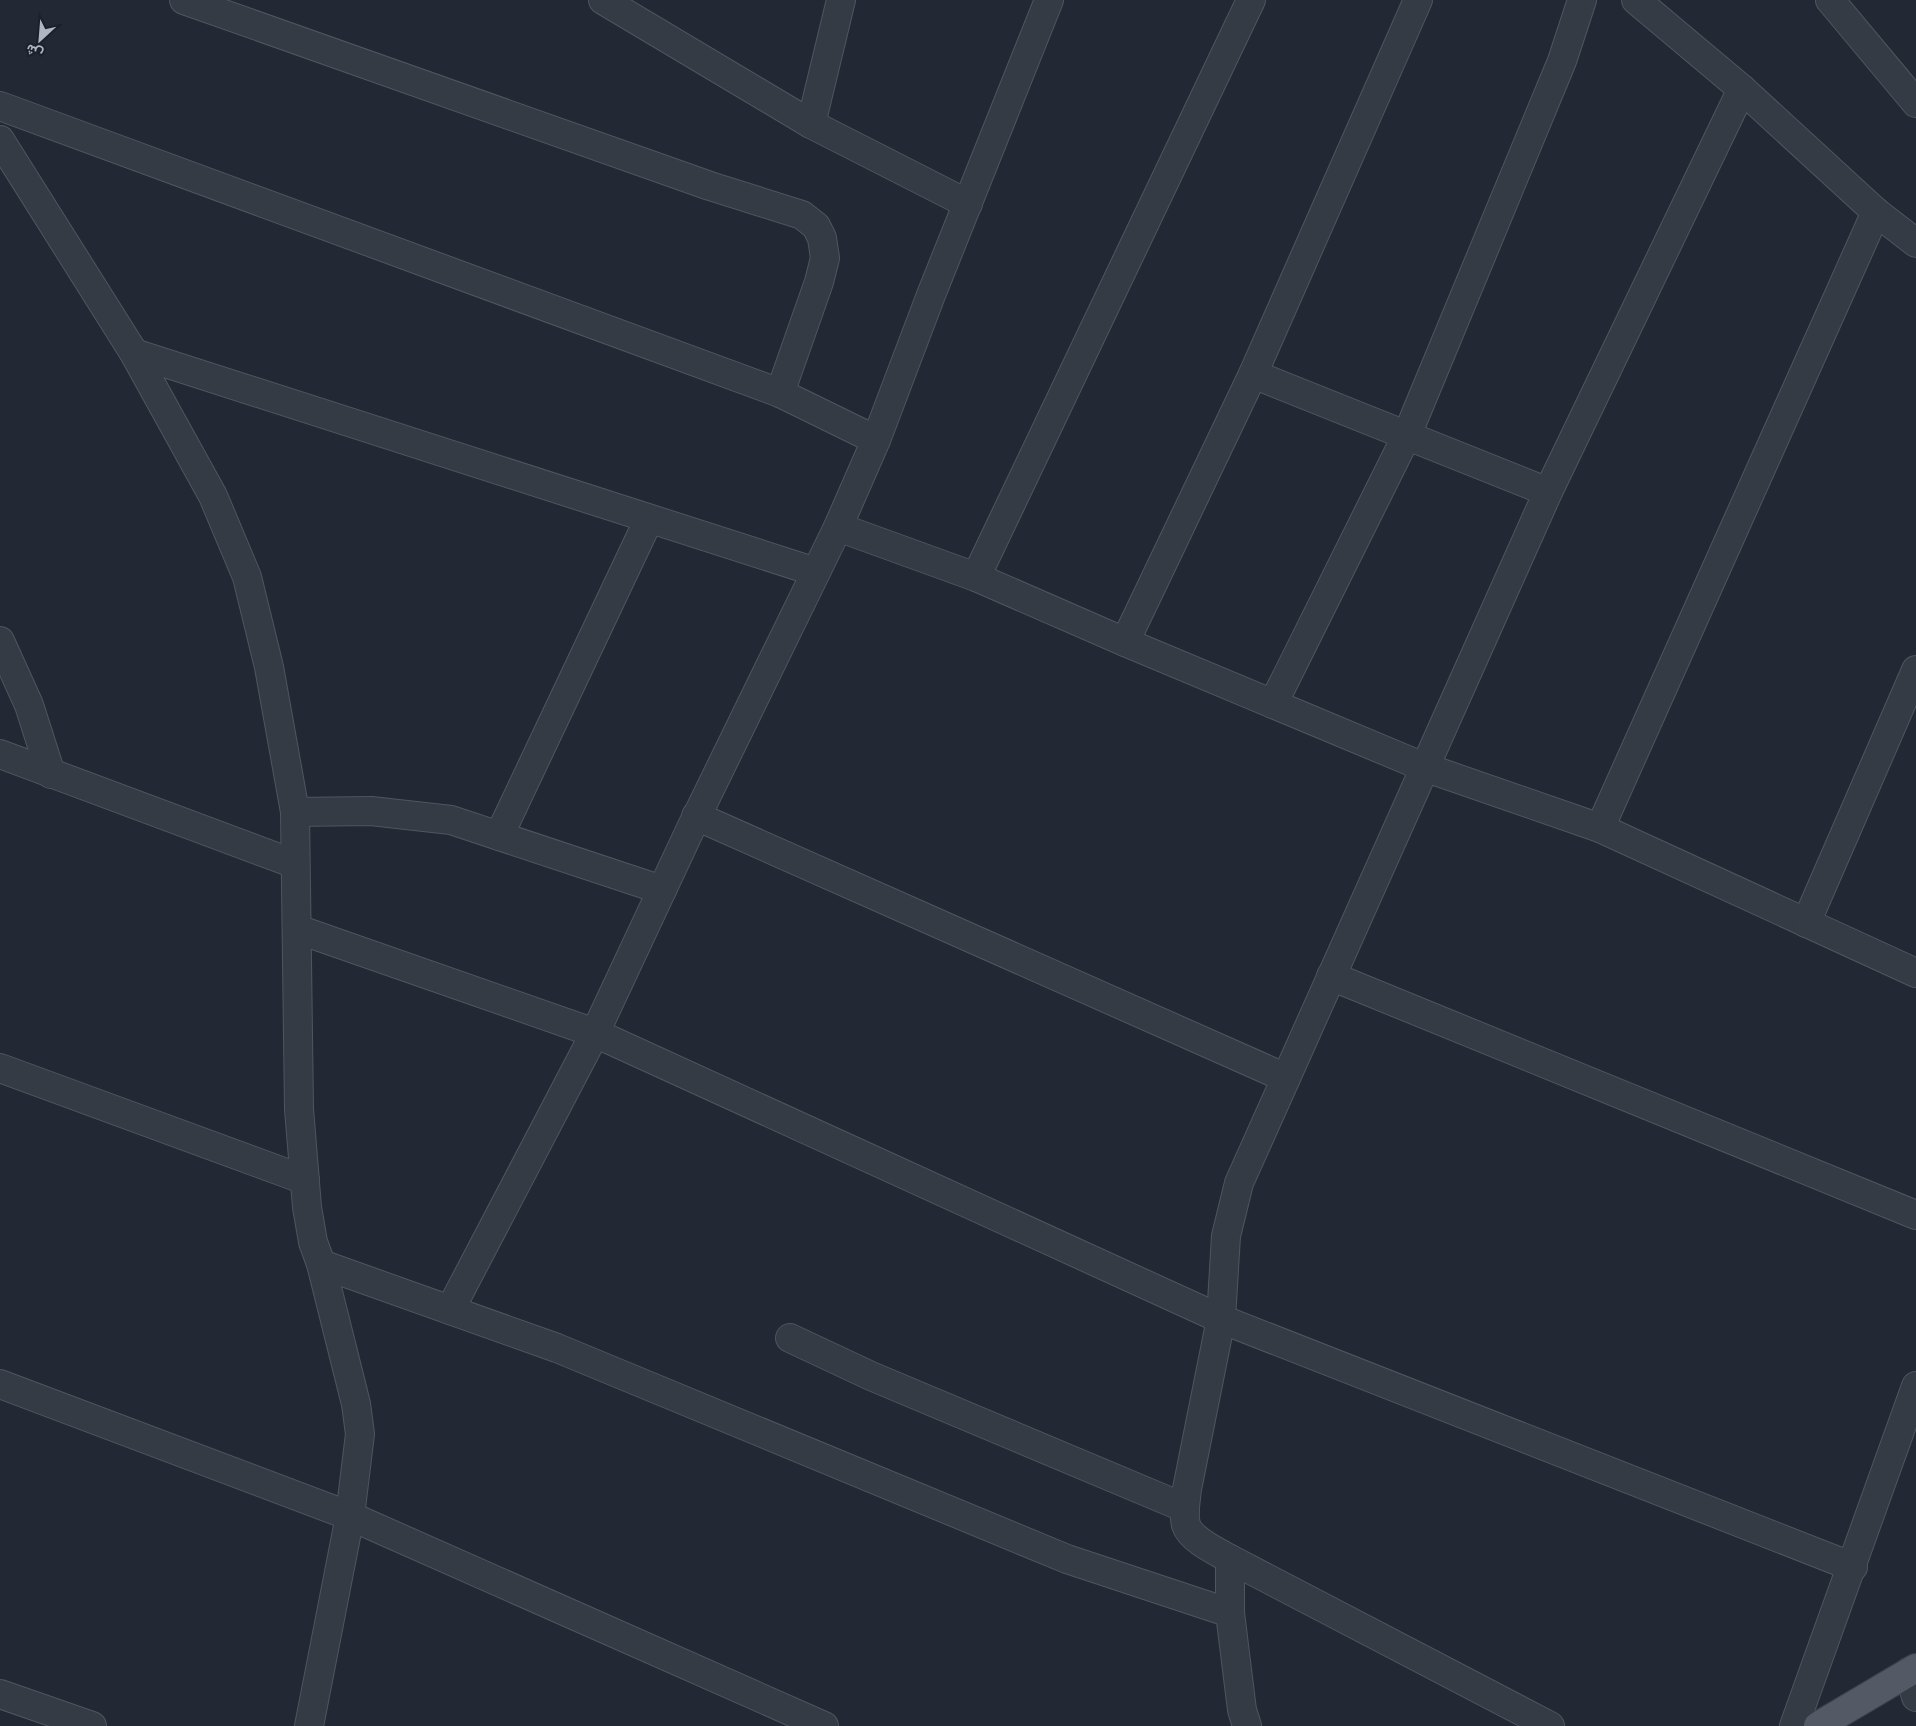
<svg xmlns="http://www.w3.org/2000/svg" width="1916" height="1726" font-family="'Nunito Sans',Vazirmatn,sans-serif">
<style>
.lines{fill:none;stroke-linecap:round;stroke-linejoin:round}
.minor-casing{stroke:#4f5660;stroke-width:30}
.major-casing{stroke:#3e444f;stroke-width:30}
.minor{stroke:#353b45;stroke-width:28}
.major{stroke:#535a65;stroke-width:28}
</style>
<rect width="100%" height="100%" fill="#222934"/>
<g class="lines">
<g class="minor-casing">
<g id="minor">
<path d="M184,0L710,186L802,215L816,226L822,238L825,258L819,282L780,393"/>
<path d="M603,0L811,124L968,204"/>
<path d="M1636,0L1742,89L1876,212L1916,243"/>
<path d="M1830,0L1916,103"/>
<path d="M0,106L780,393L876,440"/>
<path d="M811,124L841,0"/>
<path d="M0,140L134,353L213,496L247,577L269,667L295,812L299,1109L307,1207L313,1242L321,1264L356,1404L360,1434L350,1516L309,1726"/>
<path d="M134,353L816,572"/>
<path d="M1253,374L1548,492"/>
<path d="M838,527L976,577L1125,642L1424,767L1600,828L1916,973"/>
<path d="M976,577L1251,0"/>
<path d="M0,641L29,705L51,774"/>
<path d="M1125,642L1253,374L1418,0"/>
<path d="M1273,704L1407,435L1562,61L1582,0"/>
<path d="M0,754L295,864"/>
<path d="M295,812L371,811L451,820L662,890"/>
<path d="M696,816L1286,1078"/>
<path d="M1600,828L1876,212"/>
<path d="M499,836L649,519"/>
<path d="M1806,923L1916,670"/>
<path d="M297,929L595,1033L1221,1319L1853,1567"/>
<path d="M1331,976L1916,1215"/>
<path d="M0,1068L305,1180"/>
<path d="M321,1264L557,1348L1067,1559L1230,1613"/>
<path d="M450,1310L595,1033L691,828L838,527L876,440L931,295L1049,0"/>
<path d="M790,1338L871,1376L1185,1508"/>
<path d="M0,1384L350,1516L824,1726"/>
<path d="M1230,1559L1550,1726"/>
<path d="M1909,1672L1916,1697"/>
<path d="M0,1694L92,1726"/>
<path d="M1247,1726L1242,1710L1230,1613V1559C1218,1552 1191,1540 1186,1525C1183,1514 1186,1500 1187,1489L1221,1319L1226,1236L1239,1183L1548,492L1742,89"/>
<path d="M1794,1726L1916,1386"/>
</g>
</g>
<g class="major-casing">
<path id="major" d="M1818,1726L1916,1668"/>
</g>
<use href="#minor" class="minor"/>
<use href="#major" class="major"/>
</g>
<g transform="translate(40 40) rotate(206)" stroke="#1a212a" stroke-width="4" paint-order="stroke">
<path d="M0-4L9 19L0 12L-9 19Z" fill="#afb6c2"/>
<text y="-8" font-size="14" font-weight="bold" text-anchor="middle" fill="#afb6c2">ش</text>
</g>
</svg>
